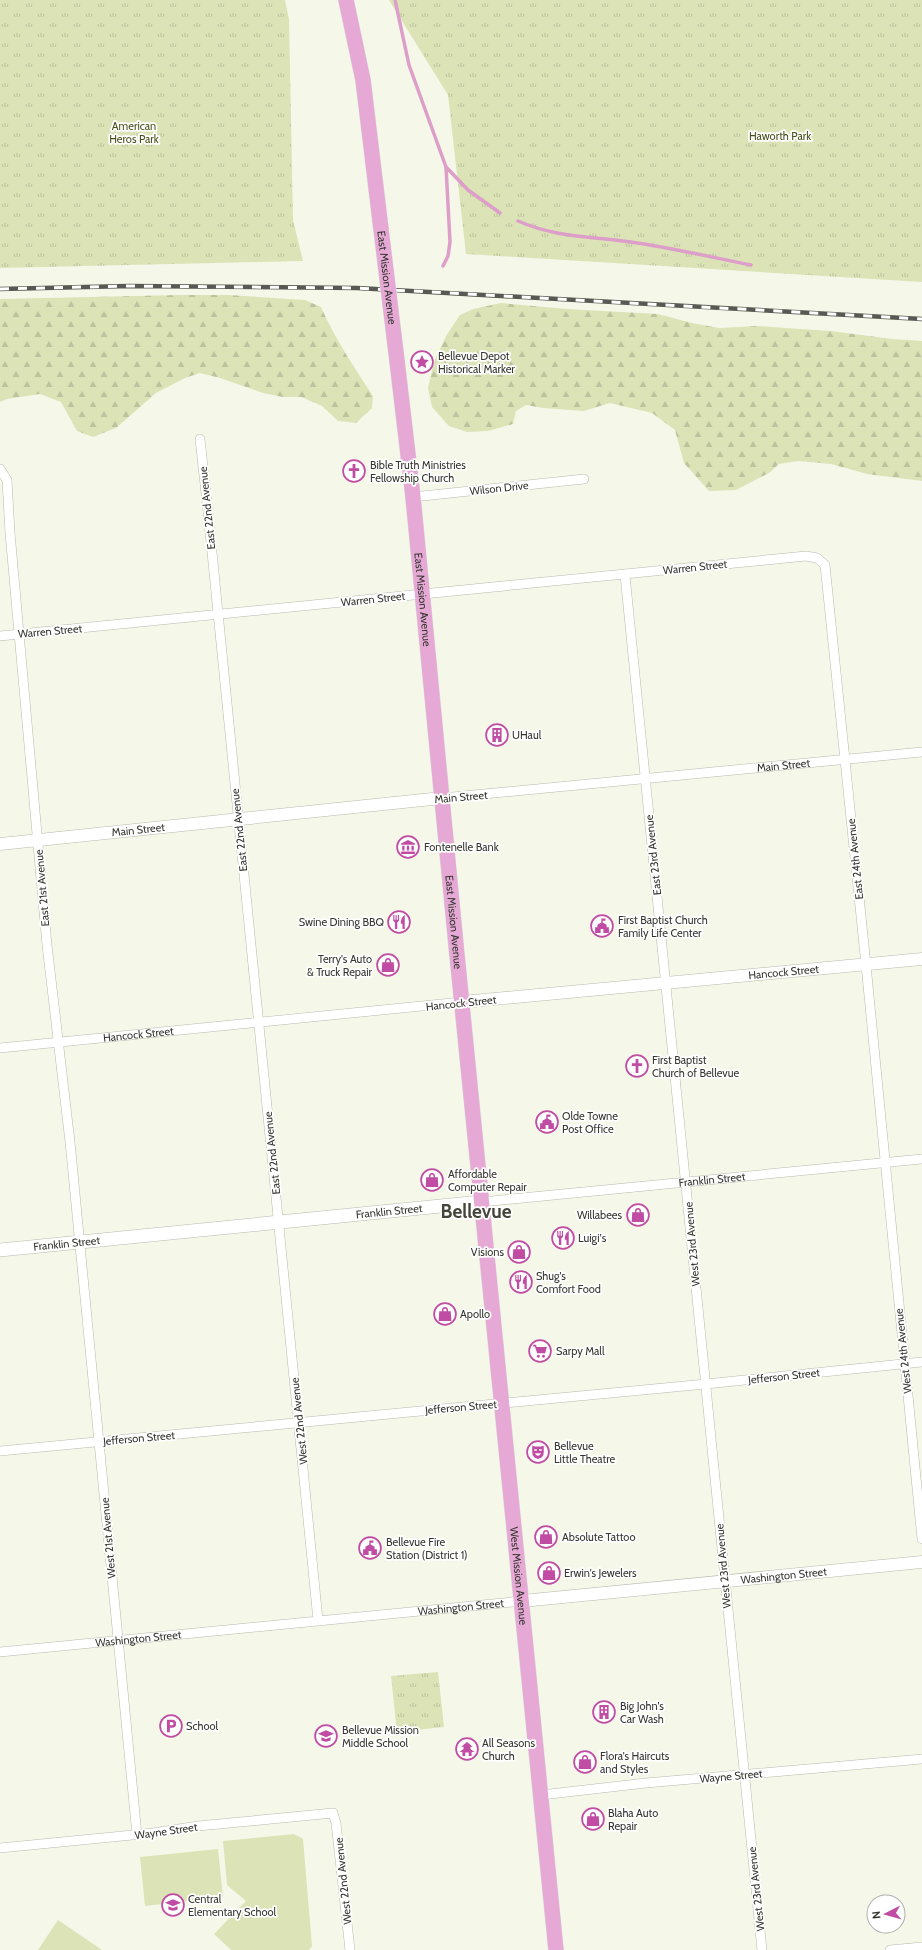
<svg xmlns="http://www.w3.org/2000/svg" width="922" height="1950" font-family="Cabin,sans-serif">
<style>
.grass{fill:#dce3b7}
.forest{fill:url(#forest-firs)}
.park{fill:url(#park-tufts)}
.lines{fill:none;stroke-linecap:round;stroke-linejoin:round}
.stream{stroke:#dd9eca;stroke-width:3.5}
.minor-casing{stroke:#b7baac;stroke-width:10}
.tertiary-casing{stroke:#b7baac;stroke-width:13}
.secondary-casing{stroke:#b7baac;stroke-width:14}
.primary-casing{stroke:#dbdbda;stroke-width:16}
.minor{stroke:#fff;stroke-width:9}
.tertiary{stroke:#fff;stroke-width:12}
.secondary{stroke:#fff;stroke-width:13}
.primary{stroke:#e6a8d5;stroke-width:15}
.rail-casing{stroke:#585952;stroke-width:4.5}
.rail{stroke:#fff;stroke-width:3;stroke-dasharray:9;stroke-linecap:butt}
.primary-bridge-casing{stroke:#dbdbda;stroke-width:16;stroke-linecap:butt}
.primary-bridge{stroke:#e6a8d5;stroke-width:15}
.labels{text-anchor:middle;dominant-baseline:central;stroke-width:3.5;stroke-linejoin:round;paint-order:stroke}
.park-label{font-size:11px;fill:#4b511d;stroke:#fff}
.street-label{font-size:11px;fill:#363731;stroke:#fff}
.poi-label{font-size:11px;fill:#363731;stroke:#fff;text-anchor:start}
.town-label{font-size:19px;font-weight:bold;fill:#434539;stroke:#fff}
</style>
<defs>
<pattern id="forest-firs" width="22" height="20" patternUnits="userSpaceOnUse"><rect width="22" height="20" fill="#dce3b7"/><path d="M5 1l3.5 6h-7zM16 11l3.5 6h-7z" fill="#bdc39e"/></pattern>
<pattern id="park-tufts" width="24" height="20" patternUnits="userSpaceOnUse"><rect width="24" height="20" fill="#dce3b7"/><path d="M3 7l-1-3M5 7V3M7 7l1-3M15 17l-1-3M17 17v-4M19 17l1-3" fill="none" stroke="#bdc39e"/></pattern>
</defs>
<rect width="100%" height="100%" fill="#f5f8e9"/>
<g class="grass">
<path d="M294,1834L303,1839L312,1946L309,1950H231L214,1934L246,1901L227,1885L223,1841Z"/>
<path d="M218,1849L223,1897L145,1906L140,1857Z"/>
<path d="M58,1920L102,1950H38Z"/>
</g>
<g class="forest">
<path d="M179,295H229L305,300L321,307C335,339 354,367 373,396L372,408L356,423L338,421L322,406L301,397H283L263,393L220,378L200,373L185,378L156,393L116,428L93,437L77,431L61,402L40,394L7,399L0,402V299Z"/>
<path d="M501,303L567,309L658,314L692,323L719,328L757,326L786,328L831,331L892,339L922,341V481L867,474L831,464L798,461L779,464L769,473L736,490L709,491L684,463L675,430L652,413L610,403L584,411L543,408L526,405L516,411L513,424L488,431L467,432L449,426L432,407L428,388L434,362L446,336L460,315L473,309Z"/>
</g>
<g class="park">
<path d="M0,0H285L289,19L293,220L303,261L0,268Z"/>
<path d="M389,0H922V282L466,254L448,95Z"/>
<path d="M438,1672L444,1727L397,1732L391,1676Z"/>
</g>
<g class="lines">
<g class="stream">
<path d="M395,0L409,65L446,167L450,242L448,256L443,266"/>
<path d="M446,167L468,190L500,213"/>
<path d="M518,221C557,238 591,236 631,242C672,248 711,257 751,265"/>
</g>
<g class="minor-casing">
<g id="minor">
<path d="M200,439L208,512L318,1620"/>
<path d="M0,469L7,480L10,533L47,945L70,1142L137,1835"/>
<path d="M413,497L584,479"/>
<path d="M625,575L762,1950"/>
<path d="M0,636L806,556L817,558L825,565L866,965L922,1539"/>
<path id="s1" d="M442,798L922,752"/>
<path id="s2" d="M0,1048L462,1002"/>
<path id="s3" d="M481,1202L922,1159"/>
<path d="M0,1451L706,1384L922,1362"/>
<path id="s4" d="M0,1652L522,1601"/>
<path d="M541,1795L646,1783L922,1759"/>
<path d="M0,1848L153,1833L198,1826L333,1813L336,1823L350,1950"/>
<path d="M890,1950L922,1947"/>
</g>
</g>
<g class="tertiary-casing">
<g id="tertiary">
<path id="s5" d="M0,844L442,798"/>
<path id="s6" d="M462,1002L922,959"/>
<path id="s7" d="M522,1601L922,1562"/>
</g>
</g>
<g class="secondary-casing">
<g id="secondary">
<path id="s8" d="M0,1250L481,1202"/>
</g>
</g>
<g class="primary-casing">
<g id="primary">
<path d="M346,0L363,80L380,221"/>
<path id="s9" d="M397,361L413,497L456,945L556,1950"/>
</g>
</g>
<use href="#minor" class="minor"/>
<use href="#tertiary" class="tertiary"/>
<use href="#secondary" class="secondary"/>
<use href="#primary" class="primary"/>
<g class="rail-casing">
<path id="rail" d="M0,289L129,286L357,288L922,319"/>
</g>
<use href="#rail" class="rail"/>
<g class="primary-bridge-casing">
<g id="primary-bridge">
<path id="s10" d="M380,221L397,361"/>
</g>
</g>
<use href="#primary-bridge" class="primary-bridge"/>
</g>
<defs>
<g id="sight-ring" transform="scale(1.15)"><circle r="9.5" fill="#fff" stroke="#c14ca4" stroke-width="1.5"/><path d="M0-6L1.8-2.2L6-1.7L2.9 1.2L3.7 5.4L0 3.3L-3.7 5.4L-2.9 1.2L-6-1.7L-1.8-2.2Z" fill="#c14ca4"/></g>
<g id="church-ring" transform="scale(1.15)"><circle r="9.5" fill="#fff" stroke="#c14ca4" stroke-width="1.5"/><path d="M-1.2-6h2.4v3.5h3.3v2.4h-3.3V6h-2.4V-.1h-3.3v-2.4h3.3Z" fill="#c14ca4"/></g>
<g id="building-ring" transform="scale(1.15)"><circle r="9.5" fill="#fff" stroke="#c14ca4" stroke-width="1.5"/><path d="M-4-6H4V6H1V3H-1V6H-4ZM-2.5-4.3h1.7v1.8h-1.7ZM.8-4.3h1.7v1.8H.8ZM-2.5-1h1.7V.8h-1.7ZM.8-1h1.7V.8H.8Z" fill="#c14ca4"/></g>
<g id="museum-ring" transform="scale(1.15)"><circle r="9.5" fill="#fff" stroke="#c14ca4" stroke-width="1.5"/><path d="M0-6L6-3V-2H-6V-3ZM-5-1h2V3h-2ZM-1-1h2V3h-2ZM3-1h2V3H3ZM-6 4H6V6H-6Z" fill="#c14ca4"/></g>
<g id="restaurant-ring" transform="scale(1.15)"><circle r="9.5" fill="#fff" stroke="#c14ca4" stroke-width="1.5"/><path d="M-5-6h1v4h1v-4h1v4h1v-4h1v5L-1.5 .5V6h-2V.5L-5-1ZM5-6V6H3V1.5H1.5Q1.5-4 5-6Z" fill="#c14ca4"/></g>
<g id="civic-ring" transform="scale(1.15)"><circle r="9.5" fill="#fff" stroke="#c14ca4" stroke-width="1.5"/><path d="M-.6-6.5H3V-4.5H.6V-3L4-1V1h2V6H-6V1h2V-1L-.6-3ZM-1.2 2.5V6h2.4V2.5Z" fill="#c14ca4"/></g>
<g id="shop-ring" transform="scale(1.15)"><circle r="9.5" fill="#fff" stroke="#c14ca4" stroke-width="1.5"/><path d="M-5-2.5h2.3a2.7 3.5 0 0 1 5.4 0H5L5.5 6h-11ZM-1.5-2.5h3a1.5 2.3 0 0 0-3 0Z" fill="#c14ca4"/></g>
<g id="supermarket-ring" transform="scale(1.15)"><circle r="9.5" fill="#fff" stroke="#c14ca4" stroke-width="1.5"/><path d="M-6-5.5h2.5l.6 2H6L4.5 2H-2.5L-4.4-4H-6ZM-1.5 3.2a1.3 1.3 0 1 0 .1 0ZM3 3.2a1.3 1.3 0 1 0 .1 0Z" fill="#c14ca4"/></g>
<g id="theatre-ring" transform="scale(1.15)"><circle r="9.5" fill="#fff" stroke="#c14ca4" stroke-width="1.5"/><path d="M-5-5.5Q0-4 5-5.5V0Q5 5 0 6Q-5 5-5 0ZM-3.3-2.5H-1v1.5H-3.3ZM1-2.5H3.3v1.5H1ZM-2.8 1Q0 5.5 2.8 1Z" fill="#c14ca4"/></g>
<g id="parking-ring" transform="scale(1.15)"><circle r="9.5" fill="#fff" stroke="#c14ca4" stroke-width="1.5"/><path d="M-3.5-5.5H1a3.5 3.5 0 0 1 0 7H-1V5.5H-3.5ZM-1-3.4V-.6H.8a1.4 1.4 0 0 0 0-2.8Z" fill="#c14ca4"/></g>
<g id="school-ring" transform="scale(1.15)"><circle r="9.5" fill="#fff" stroke="#c14ca4" stroke-width="1.5"/><path d="M0-5L7-2L0 1L-7-2ZM-4 1L0 2.5L4 1V4Q0 6-4 4Z" fill="#c14ca4"/></g>
<g id="temple-ring" transform="scale(1.15)"><circle r="9.5" fill="#fff" stroke="#c14ca4" stroke-width="1.5"/><path d="M0-6L5-2H3V0L6.5 2.5H4V6H1.5V3h-3V6H-4V2.5H-6.5L-3 0V-2H-5Z" fill="#c14ca4"/></g>
</defs>
<g fill-rule="evenodd">
<use href="#sight-ring" x="422" y="362"/>
<use href="#church-ring" x="354" y="471"/>
<use href="#building-ring" x="497" y="735"/>
<use href="#museum-ring" x="408" y="847"/>
<use href="#restaurant-ring" x="399" y="922"/>
<use href="#civic-ring" x="602" y="926"/>
<use href="#shop-ring" x="388" y="965"/>
<use href="#church-ring" x="637" y="1066"/>
<use href="#civic-ring" x="547" y="1122"/>
<use href="#shop-ring" x="432" y="1180"/>
<use href="#shop-ring" x="638" y="1215"/>
<use href="#restaurant-ring" x="563" y="1238"/>
<use href="#shop-ring" x="519" y="1252"/>
<use href="#restaurant-ring" x="521" y="1282"/>
<use href="#shop-ring" x="445" y="1314"/>
<use href="#supermarket-ring" x="540" y="1351"/>
<use href="#theatre-ring" x="538" y="1452"/>
<use href="#shop-ring" x="546" y="1537"/>
<use href="#civic-ring" x="370" y="1548"/>
<use href="#shop-ring" x="549" y="1573"/>
<use href="#building-ring" x="604" y="1712"/>
<use href="#parking-ring" x="171" y="1726"/>
<use href="#school-ring" x="326" y="1736"/>
<use href="#temple-ring" x="467" y="1749"/>
<use href="#shop-ring" x="585" y="1762"/>
<use href="#shop-ring" x="593" y="1819"/>
<use href="#school-ring" x="173" y="1905"/>
</g>
<g class="labels">
<g class="park-label">
<text x="134" y="126">American<tspan x="134" dy="13">Heros Park</tspan></text>
<text x="780" y="136">Haworth Park</text>
</g>
<g class="street-label">
<text stroke="none"><textPath href="#s10" startOffset="57">East Mission Avenue</textPath></text>
<text transform="translate(499 488) rotate(-6)">Wilson Drive</text>
<text transform="translate(207 508) rotate(-96)">East 22nd Avenue</text>
<text transform="translate(695 567) rotate(-6)">Warren Street</text>
<text transform="translate(373 599) rotate(-6)">Warren Street</text>
<text stroke="none"><textPath href="#s9" startOffset="240">East Mission Avenue</textPath></text>
<text transform="translate(50 631) rotate(-5)">Warren Street</text>
<text stroke="none"><textPath href="#s1" startOffset="343">Main Street</textPath></text>
<text transform="translate(461 797) rotate(-5)">Main Street</text>
<text stroke="none"><textPath href="#s5" startOffset="139">Main Street</textPath></text>
<text transform="translate(239 830) rotate(-96)">East 22nd Avenue</text>
<text transform="translate(653 855) rotate(-96)">East 23rd Avenue</text>
<text transform="translate(855 859) rotate(-96)">East 24th Avenue</text>
<text transform="translate(42 888) rotate(-95)">East 21st Avenue</text>
<text stroke="none"><textPath href="#s9" startOffset="564">East Mission Avenue</textPath></text>
<text stroke="none"><textPath href="#s6" startOffset="323">Hancock Street</textPath></text>
<text transform="translate(461 1003) rotate(-6)">Hancock Street</text>
<text stroke="none"><textPath href="#s2" startOffset="139">Hancock Street</textPath></text>
<text transform="translate(272 1153) rotate(-96)">East 22nd Avenue</text>
<text stroke="none"><textPath href="#s3" startOffset="232">Franklin Street</textPath></text>
<text stroke="none"><textPath href="#s8" startOffset="391">Franklin Street</textPath></text>
<text stroke="none"><textPath href="#s8" startOffset="67">Franklin Street</textPath></text>
<text transform="translate(692 1244) rotate(-95)">West 23rd Avenue</text>
<text transform="translate(903 1351) rotate(-96)">West 24th Avenue</text>
<text transform="translate(784 1376) rotate(-6)">Jefferson Street</text>
<text transform="translate(461 1407) rotate(-5)">Jefferson Street</text>
<text transform="translate(299 1421) rotate(-96)">West 22nd Avenue</text>
<text transform="translate(139 1438) rotate(-5)">Jefferson Street</text>
<text transform="translate(108 1538) rotate(-95)">West 21st Avenue</text>
<text transform="translate(723 1566) rotate(-95)">West 23rd Avenue</text>
<text stroke="none"><textPath href="#s7" startOffset="263">Washington Street</textPath></text>
<text stroke="none"><textPath href="#s9" startOffset="1221">West Mission Avenue</textPath></text>
<text stroke="none"><textPath href="#s4" startOffset="463">Washington Street</textPath></text>
<text stroke="none"><textPath href="#s4" startOffset="139">Washington Street</textPath></text>
<text transform="translate(731 1776) rotate(-5)">Wayne Street</text>
<text transform="translate(166 1831) rotate(-8)">Wayne Street</text>
<text transform="translate(343 1881) rotate(-96)">West 22nd Avenue</text>
<text transform="translate(756 1889) rotate(-96)">West 23rd Avenue</text>
</g>
<g class="poi-label">
<text x="438" y="356">Bellevue Depot<tspan x="438" dy="13">Historical Marker</tspan></text>
<text x="370" y="465">Bible Truth Ministries<tspan x="370" dy="13">Fellowship Church</tspan></text>
<text x="512" y="735">UHaul</text>
<text x="424" y="847">Fontenelle Bank</text>
<text x="618" y="920">First Baptist Church<tspan x="618" dy="13">Family Life Center</tspan></text>
<text x="384" y="922" text-anchor="end">Swine Dining BBQ</text>
<text x="372" y="959" text-anchor="end">Terry's Auto<tspan x="372" dy="13">&amp; Truck Repair</tspan></text>
<text x="652" y="1060">First Baptist<tspan x="652" dy="13">Church of Bellevue</tspan></text>
<text x="562" y="1116">Olde Towne<tspan x="562" dy="13">Post Office</tspan></text>
<text x="448" y="1174">Affordable<tspan x="448" dy="13">Computer Repair</tspan></text>
<text x="622" y="1215" text-anchor="end">Willabees</text>
<text x="578" y="1238">Luigi's</text>
<text x="504" y="1252" text-anchor="end">Visions</text>
<text x="536" y="1276">Shug's<tspan x="536" dy="13">Comfort Food</tspan></text>
<text x="460" y="1314">Apollo</text>
<text x="556" y="1351">Sarpy Mall</text>
<text x="554" y="1446">Bellevue<tspan x="554" dy="13">Little Theatre</tspan></text>
<text x="562" y="1537">Absolute Tattoo</text>
<text x="386" y="1542">Bellevue Fire<tspan x="386" dy="13">Station (District 1)</tspan></text>
<text x="564" y="1573">Erwin's Jewelers</text>
<text x="620" y="1706">Big John's<tspan x="620" dy="13">Car Wash</tspan></text>
<text x="186" y="1726">School</text>
<text x="342" y="1730">Bellevue Mission<tspan x="342" dy="13">Middle School</tspan></text>
<text x="482" y="1743">All Seasons<tspan x="482" dy="13">Church</tspan></text>
<text x="600" y="1756">Flora's Haircuts<tspan x="600" dy="13">and Styles</tspan></text>
<text x="608" y="1813">Blaha Auto<tspan x="608" dy="13">Repair</tspan></text>
<text x="188" y="1899">Central<tspan x="188" dy="13">Elementary School</tspan></text>
</g>
<g class="town-label">
<text x="476" y="1211">Bellevue</text>
</g>
</g>
<g transform="translate(886 1914) rotate(264)"><circle r="19" fill="#ffffff" stroke="#afafad"/>
<path d="M0-3L7 15L0 10L-7 15Z" fill="#c14ca4"/>
<text y="-6" font-size="11" font-weight="bold" text-anchor="middle" fill="#363731">N</text>
</g>
</svg>
